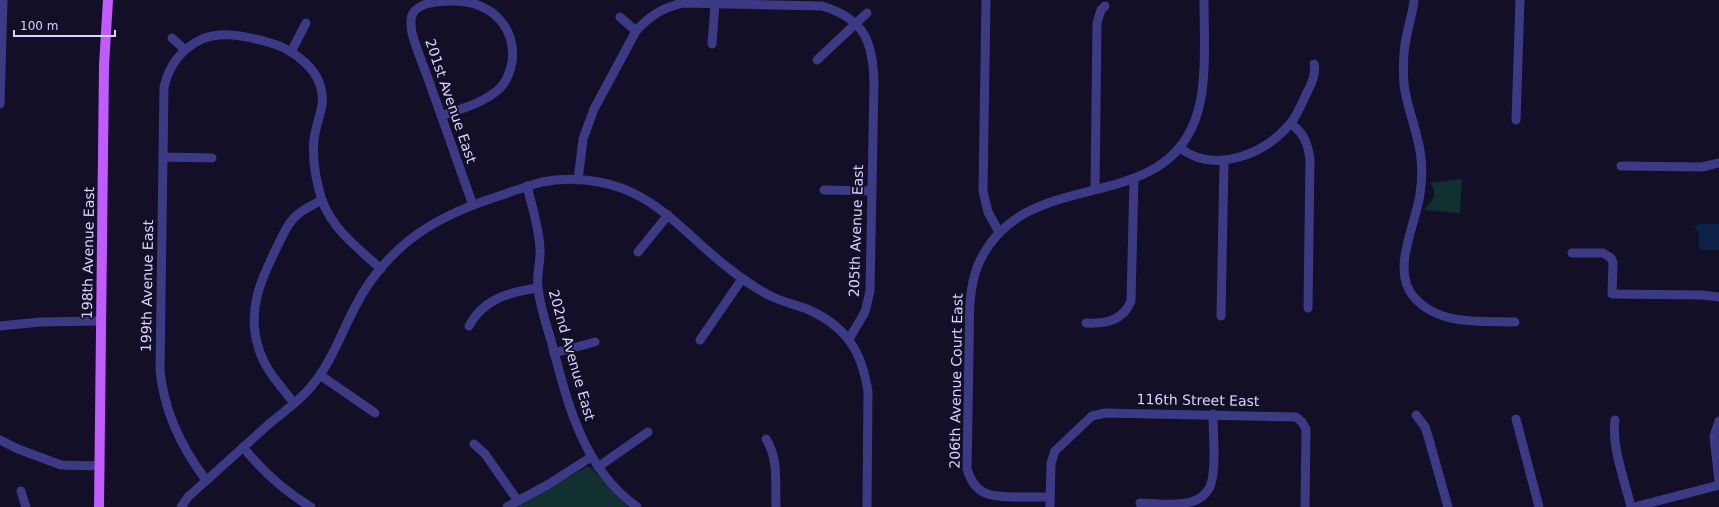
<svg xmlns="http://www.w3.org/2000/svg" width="1719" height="507" font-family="'DejaVu Sans',sans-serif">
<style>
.green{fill:#12302f}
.water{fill:#0c2248}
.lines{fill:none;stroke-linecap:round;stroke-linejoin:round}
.minor{stroke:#3d3a85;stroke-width:9}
.major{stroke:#c25bff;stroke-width:10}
.labels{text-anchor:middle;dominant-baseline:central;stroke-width:3.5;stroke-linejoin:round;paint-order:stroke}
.street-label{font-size:14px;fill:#d9d4ff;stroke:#130f26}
</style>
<rect width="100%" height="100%" fill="#130f26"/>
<g class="green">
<path d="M1462,179L1460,213L1424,210C1431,201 1440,196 1430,183Z"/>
<path d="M586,467H590L628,507H517Z"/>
</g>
<path class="water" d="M1698,224H1719V250H1702L1699,248V232L1694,227Z"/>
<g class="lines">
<g class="minor">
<path d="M986,0L983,191L988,212L999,232"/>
<path d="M1414,0C1413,13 1408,26 1406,39C1403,54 1403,69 1404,84C1406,103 1413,119 1417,137C1422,155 1423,175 1420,194C1416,224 1391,269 1413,296C1438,326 1480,321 1515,322"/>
<path d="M620,17L636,31"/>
<path d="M172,38L184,49"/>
<path d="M712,44L715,4"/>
<path d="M291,52L306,23"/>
<path d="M817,60L867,13"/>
<path d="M0,104L3,0"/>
<path d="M441,116C460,109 484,103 499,89C507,82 510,72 512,62C516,32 497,7 466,2C450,0 418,0 412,15C410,20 411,27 412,33C417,52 426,71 432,90C446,128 459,167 473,205"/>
<path d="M1516,120L1520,0"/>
<path d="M1291,124C1304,133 1308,144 1310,160L1308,308"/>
<path d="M1180,148C1214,174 1263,155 1289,125C1296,118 1300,107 1304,99C1309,88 1317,75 1314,64"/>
<path d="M163,157L212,158"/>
<path d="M1621,166L1702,167L1719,163"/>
<path d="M578,180L583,139L594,109L636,31C649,16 663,7 683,3L822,6C865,19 873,42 874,83L870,291L865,312L849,339"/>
<path d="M527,186C532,207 539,227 540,249C541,262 536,275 538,288C540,307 547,326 552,344C568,405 583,468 637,507"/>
<path d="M1095,189L1097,23L1101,10L1105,6"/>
<path d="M824,190L872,191"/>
<path d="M638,252L668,215"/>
<path d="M1572,253H1603L1611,258L1613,263L1612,294L1702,295L1719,297"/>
<path d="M1221,316L1224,161"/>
<path d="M1086,323C1105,324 1123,321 1131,301L1134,179"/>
<path d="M0,326L40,322L101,321"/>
<path d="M469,326C483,299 509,292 538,288"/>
<path d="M700,340L742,279"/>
<path d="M554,353L595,342"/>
<path d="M320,375L375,413"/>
<path d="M294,403C280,385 264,369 258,346C247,310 261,279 277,247C282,237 286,226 294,218C301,210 313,205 322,200"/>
<path d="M1416,415L1425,427L1428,436L1448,507"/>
<path d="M1516,419L1539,507"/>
<path d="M1615,420C1611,446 1625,481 1631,507"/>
<path d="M1719,421L1714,436L1719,482"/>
<path d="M766,439C779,459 775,484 776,507"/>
<path d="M0,440L18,449L61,465L100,466"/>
<path d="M474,444L485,454L518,501"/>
<path d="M243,447C263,472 284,491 311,507"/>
<path d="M598,467L648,432"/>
<path d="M206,480C181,447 164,412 160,370L164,87C169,65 181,49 202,39C222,31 244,36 264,41C293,48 326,71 322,105C320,117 315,128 314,140C312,160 316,181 322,200C332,229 359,249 381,269"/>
<path d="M21,491L26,507"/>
<path d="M1050,497C1038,497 1027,497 1016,497C991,497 975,496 967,469C968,430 968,391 969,352C970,323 967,292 978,265C1023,160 1167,222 1198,111C1207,81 1204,33 1204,0"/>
<path d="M1140,503C1155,503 1172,506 1186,503C1215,498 1214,475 1214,452C1214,439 1213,427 1213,414"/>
<path d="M181,507L188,497C215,473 242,448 269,424C282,413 298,402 310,388C337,357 346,315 370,282C403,235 446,213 499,196C513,191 528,186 542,182C570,176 605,180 631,192C670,210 697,245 731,270C744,280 757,290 773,297C784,302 796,305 807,309C846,326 862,351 868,392L867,507"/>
<path d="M507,507L549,484L591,457"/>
<path d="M1050,507L1051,463L1055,451L1092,416L1105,413L1296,417L1302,422L1306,429L1305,507"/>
<path d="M1634,507L1719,485"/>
</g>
<path class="major" d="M99,507L104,65L108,0"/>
</g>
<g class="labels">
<g class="street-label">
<text transform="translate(451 101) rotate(71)">201st Avenue East</text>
<text transform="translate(856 231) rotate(-88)">205th Avenue East</text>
<text transform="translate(88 253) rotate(-89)">198th Avenue East</text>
<text transform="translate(147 286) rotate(-89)">199th Avenue East</text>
<text transform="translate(572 355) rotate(74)">202nd Avenue East</text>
<text transform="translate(956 381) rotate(-89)">206th Avenue Court East</text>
<text transform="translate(1198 400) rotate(1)">116th Street East</text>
</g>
</g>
<path d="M14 30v6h101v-6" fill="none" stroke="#d9d4ff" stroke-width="2"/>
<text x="20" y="30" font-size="12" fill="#d9d4ff" stroke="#130f26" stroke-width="3" paint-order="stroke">100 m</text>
</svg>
